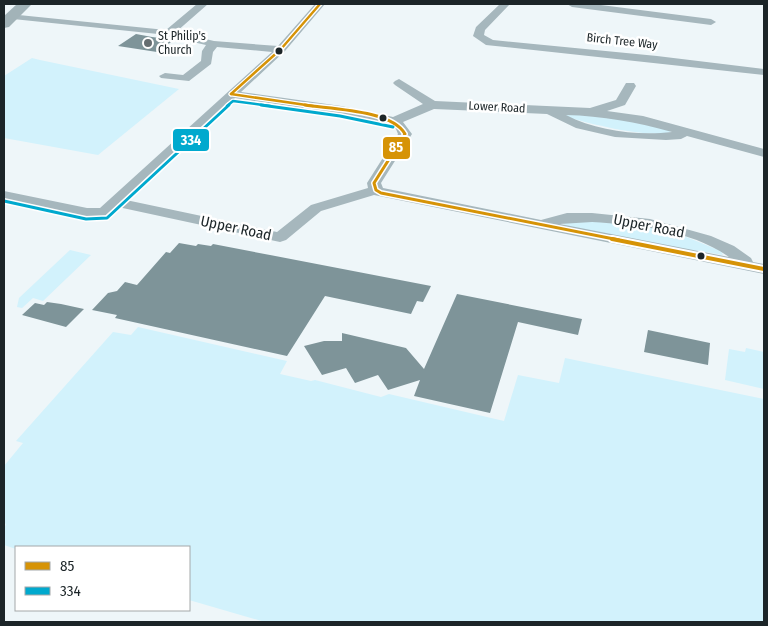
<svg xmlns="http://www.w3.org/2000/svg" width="768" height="626" font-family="'Fira Sans Condensed',sans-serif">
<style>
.green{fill:#d2f2fc}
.building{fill:#7e9499}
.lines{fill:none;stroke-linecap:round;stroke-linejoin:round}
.minor{fill:#a6b7bd;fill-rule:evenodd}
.highway{fill:#a2b3b8;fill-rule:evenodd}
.bus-1-far2-casing{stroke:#fff;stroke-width:5}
.bus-1-far1-casing{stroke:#fff;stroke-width:6}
.bus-1-casing{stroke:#fff;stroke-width:8}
.bus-2-far1-casing{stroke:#fff;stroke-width:5}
.bus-2-casing{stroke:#fff;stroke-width:6}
.bus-1-far2{stroke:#d69306;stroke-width:2.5}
.bus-1-far1{stroke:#d69306;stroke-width:3}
.bus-1{stroke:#d69306;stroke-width:4}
.bus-2-far1{stroke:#00a9ce;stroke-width:2.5}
.bus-2{stroke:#00a9ce;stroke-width:3}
.poi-dot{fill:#666e71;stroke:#fff;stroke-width:2}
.bus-dot{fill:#1c2528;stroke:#fff;stroke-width:2}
.labels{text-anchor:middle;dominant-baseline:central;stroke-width:5;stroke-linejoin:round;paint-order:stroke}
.far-poi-label{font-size:12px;fill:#1c2528;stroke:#fff;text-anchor:start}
.far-street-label{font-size:12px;fill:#1c2528;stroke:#fff}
.street-label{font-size:15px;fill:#1c2528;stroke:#fff}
.line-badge{stroke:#fff;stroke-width:2}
.badge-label{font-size:14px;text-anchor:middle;font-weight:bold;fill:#fff}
</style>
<rect width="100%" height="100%" fill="#eef6f9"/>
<g class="green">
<path d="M32,58L40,60L179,89L98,155L4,138V76Z"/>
<path d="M565,113L624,120L669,130L671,132C649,139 586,123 564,116Z"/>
<path d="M565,220L638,224L679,234L721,251L723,255L694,250L693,252L565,226L563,222Z"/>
<path d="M70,250L91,255L43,301L33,298L22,308L17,307L19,298Z"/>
<path d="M138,327L287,361L280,374L311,381L315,380L381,397L389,394L504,421L518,375L559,383L565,358L764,399V622H265L189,600V547H16V549L4,545V529L6,524L4,523V466L23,443L16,441L113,332L131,335Z"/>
<path d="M746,348L764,352V389L725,380L729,349L745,352Z"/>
</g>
<g class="building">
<path d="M136,34L152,37L174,40L157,52L118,46Z"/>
<path d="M179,243L196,246L198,244L211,246L213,244L431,286L423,302L417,301L411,314L325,296L287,356L115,318L117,315L92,310L108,293L117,291L125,282L137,285L166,252L170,253Z"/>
<path d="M457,294L582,319L578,335L518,322L490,413L414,396L420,380L388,390L378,375L355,383L346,368L322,375L304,346L324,341H342V333L406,348L424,369Z"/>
<path d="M47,302L61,304L84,309L66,327L22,315L35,303L44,305Z"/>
<path d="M648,330L710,343L708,365L644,352Z"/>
</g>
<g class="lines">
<g class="minor">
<path d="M197,4H208L176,32L214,41L278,46L315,4H325L285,51L241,92L341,106L393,117L423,104L395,85L393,83L395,81L399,79L435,101L590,108L616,100L626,83H634L636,86L625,105L607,111L643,116L764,149V157L687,136L681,139L666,140L615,137L576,128L547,114L434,109L403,122L412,134L381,183L383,188L541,220L567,213H592L650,219L711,236L734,246L751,258L753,262L764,264V274L374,195L321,211L286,240L280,242L118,207L109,215L87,218L4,199V191L87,208H100L272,52L217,47L213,52L211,64L189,81L161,78L159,76L165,73L183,75L201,61L202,51L206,45L158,34L13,19L8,16L9,14L166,30ZM235,98L341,114L390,124L396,129L398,134L367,183L368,188L311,205L277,232L126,200ZM566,115C602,116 637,122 672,132C638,136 597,131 566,115ZM592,222C638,225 691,230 729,257L560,224Z"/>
<path d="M500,4H510L485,30L484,35L493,40L657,56L764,69V75L486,45L473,36L476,27Z"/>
<path d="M567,4H593L711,19L716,22L711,25L572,7Z"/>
</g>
<path class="highway" d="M17,4H32L9,27L4,28V16Z"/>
<g class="bus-1-far2-casing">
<g id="bus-1-far2">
<path d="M231,94L313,106"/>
<path d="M231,94L281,49L320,4"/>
</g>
</g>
<g class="bus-1-far1-casing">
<path id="bus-1-far1" d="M305,105C331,109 392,110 405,134L374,183L376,190L381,193L619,240"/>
</g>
<g class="bus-1-casing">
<path id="bus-1" d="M612,239L764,269"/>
</g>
<g class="bus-2-far1-casing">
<path id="bus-2-far1" d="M227,106L233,101L270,106"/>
</g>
<g class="bus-2-casing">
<g id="bus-2">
<path d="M261,105L340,116L393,127"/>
<path d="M4,201L86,219L107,218L229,105"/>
</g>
</g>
<use href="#bus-1-far2" class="bus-1-far2"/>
<use href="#bus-1-far1" class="bus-1-far1"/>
<use href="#bus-1" class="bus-1"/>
<use href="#bus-2-far1" class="bus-2-far1"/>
<use href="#bus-2" class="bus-2"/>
</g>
<circle class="poi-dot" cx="148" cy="43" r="5"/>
<g class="bus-dot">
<circle cx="279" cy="51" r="4.5"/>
<circle cx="383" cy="118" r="4.5"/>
<circle cx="701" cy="256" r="4.5"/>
</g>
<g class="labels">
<g class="far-poi-label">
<text x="158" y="36">St Philip's<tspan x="158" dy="14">Church</tspan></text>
</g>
<g class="far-street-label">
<text transform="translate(622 41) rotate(6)">Birch Tree Way</text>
<text transform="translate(497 107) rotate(3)">Lower Road</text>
</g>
<g class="street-label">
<text transform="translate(649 226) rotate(11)">Upper Road</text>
<text transform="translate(236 228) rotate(12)">Upper Road</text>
</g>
</g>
<g class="line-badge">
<rect x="172" y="128" width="38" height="24" rx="5" fill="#00a9ce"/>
<rect x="382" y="136" width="29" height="24" rx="5" fill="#d69306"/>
</g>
<g class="badge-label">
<text x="191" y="145">334</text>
<text x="396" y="152">85</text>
</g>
<rect width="768" height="626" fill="none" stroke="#1c2528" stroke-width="10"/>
<rect x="15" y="546" width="175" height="65" fill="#ffffff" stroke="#a4a8a9"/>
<rect x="25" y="562" width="25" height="8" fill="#d69306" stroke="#a4a8a9"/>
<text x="60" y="571" font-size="15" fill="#1c2528">85</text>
<rect x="25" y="587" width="25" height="8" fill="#00a9ce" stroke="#a4a8a9"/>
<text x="60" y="596" font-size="15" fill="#1c2528">334</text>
</svg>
